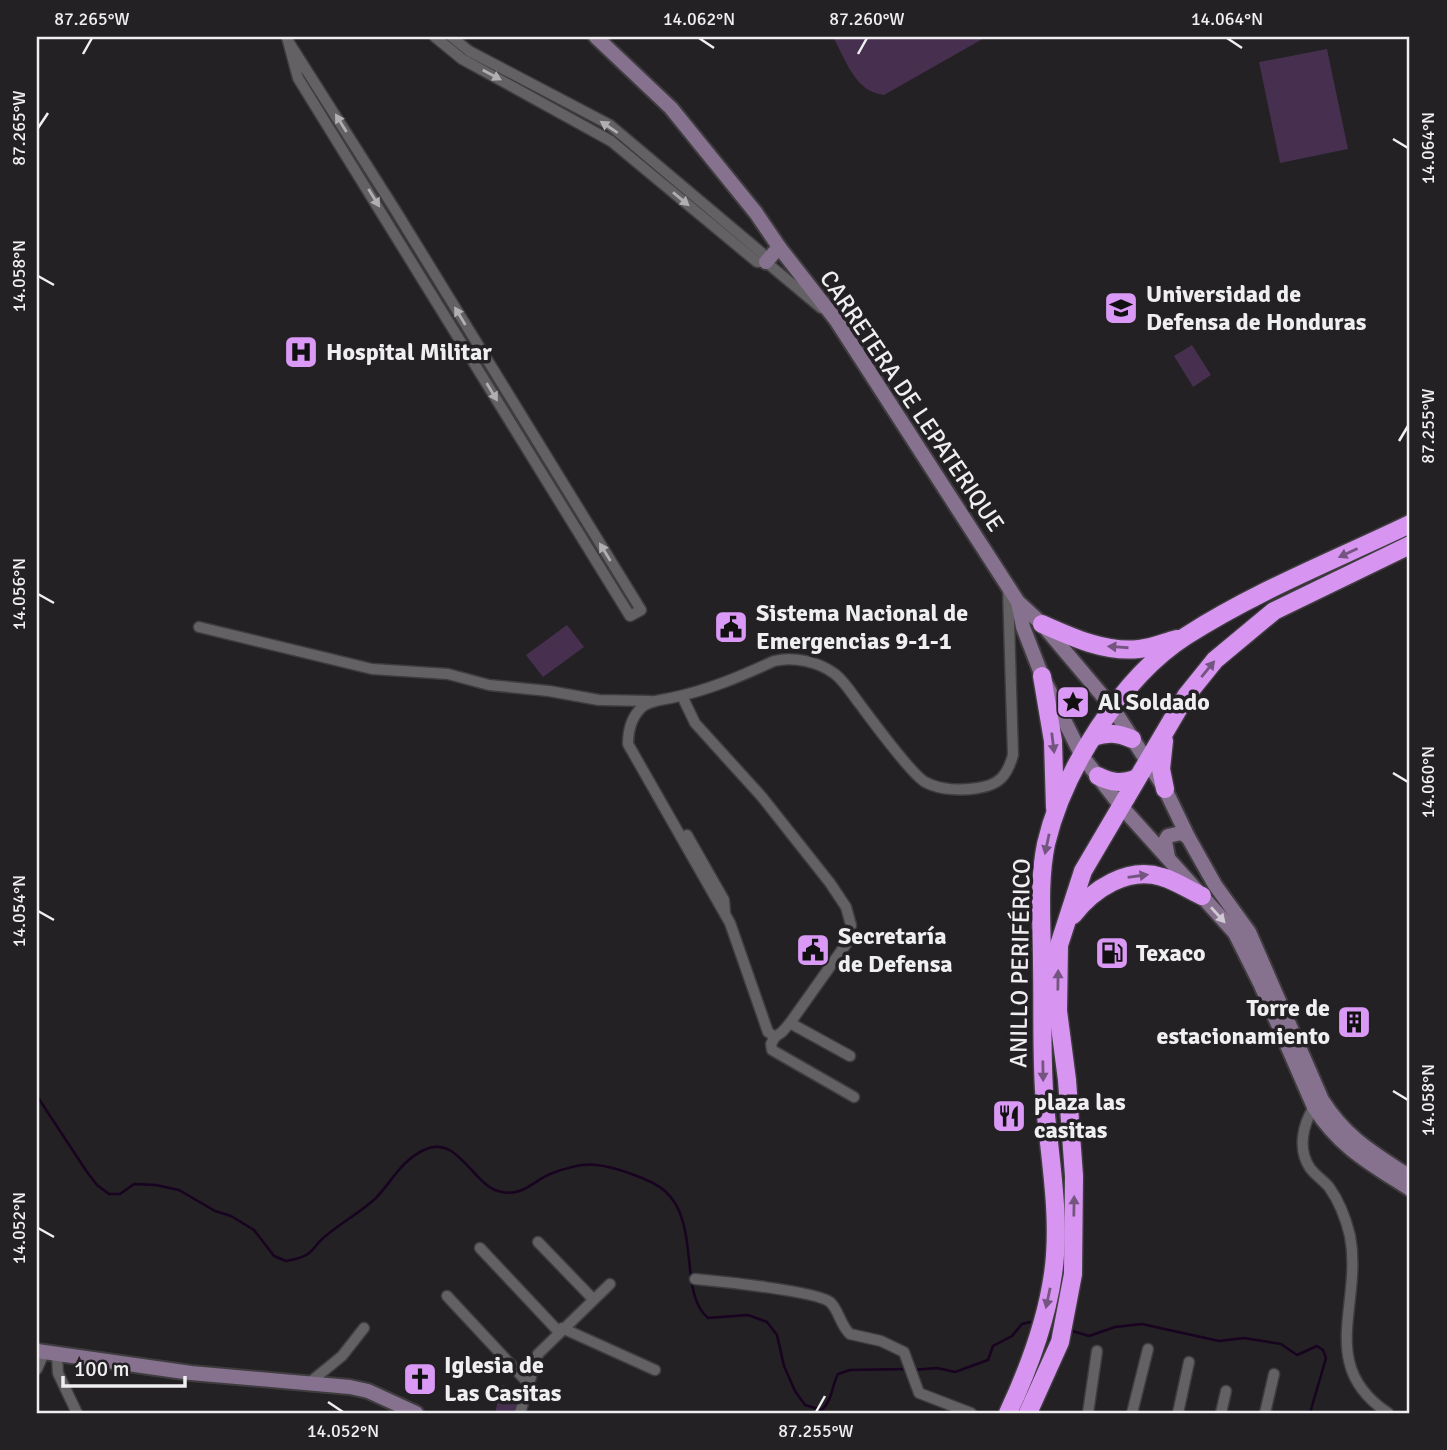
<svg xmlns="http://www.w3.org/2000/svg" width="1447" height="1450" font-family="Signika,sans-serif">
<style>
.green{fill:#462f4f}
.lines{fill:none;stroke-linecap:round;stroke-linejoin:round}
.stream{stroke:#180320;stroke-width:2.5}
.street-casing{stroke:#3e3c3f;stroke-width:13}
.secondary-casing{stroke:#3e3c3f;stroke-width:18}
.highway-casing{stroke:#3e3c3f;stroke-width:21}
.street{stroke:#636164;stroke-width:10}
.secondary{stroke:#86718e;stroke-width:14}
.highway{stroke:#d795f1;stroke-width:18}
.oneway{fill:#b0afb1}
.oneway2{fill:#745580}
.oneway3{fill:#d0c8d3}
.ticks{fill:none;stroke:#efeef0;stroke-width:2.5}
.labels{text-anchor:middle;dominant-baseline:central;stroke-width:7;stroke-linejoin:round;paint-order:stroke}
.poi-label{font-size:24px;font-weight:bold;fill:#efeef0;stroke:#232123;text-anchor:start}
.street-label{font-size:24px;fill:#efeef0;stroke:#232123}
.neatline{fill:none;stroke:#efeef0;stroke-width:2.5}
.ticks-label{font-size:18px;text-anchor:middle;fill:#efeef0}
</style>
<rect width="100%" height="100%" fill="#232123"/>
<g class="green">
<path d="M833,37H986L884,95C855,92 846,60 833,37Z"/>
<path d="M1327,49L1348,149L1280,163L1259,62Z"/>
<path d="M1192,345L1211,375L1193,387L1174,356Z"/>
<path d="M567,625L584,647L543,677L526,655Z"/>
<path d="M502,1385L521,1390L515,1413H495Z"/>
</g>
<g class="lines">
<g class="stream">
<path d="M37,1096L87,1172L97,1185L109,1194H120L134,1184L156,1185L179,1190L215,1211L231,1216L254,1230L274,1256L286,1261C292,1260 301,1258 306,1255C312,1252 316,1245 321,1240C338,1224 359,1214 376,1198C392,1181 402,1160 424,1150C459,1133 473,1188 502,1192C523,1196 532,1182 550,1174C562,1169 583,1163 596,1165C613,1166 653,1180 665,1191C701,1223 678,1293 708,1318L748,1315L767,1322L777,1335L784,1366L795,1391L805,1405L822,1410C833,1398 831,1388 838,1374L850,1370L906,1369"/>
<path d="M1069,1330L1089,1336L1115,1327L1142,1324L1219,1341L1244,1338L1281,1344L1297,1355L1317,1346L1323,1350L1326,1358L1310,1413"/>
<path d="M912,1370L937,1368L955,1372L988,1360L993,1346L1012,1336L1022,1324L1030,1322"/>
</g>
<g class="street-casing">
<g id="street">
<path d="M287,37L288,41L298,78L630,616L641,610L394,208L288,41"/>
<path d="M435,37L462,59L611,141L757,262H766"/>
<path d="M452,37L469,51L610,125L763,254L766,262L821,308"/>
<path d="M199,627L372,669L448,674L489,685L549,691L599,700L651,701"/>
<path d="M682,696L695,723L762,797L830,883L846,907L851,925L849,940L790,1023L782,1032L775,1037L768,1032L730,923L628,744C628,731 631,718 641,708C648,701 662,700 671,698C709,690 739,677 774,661C794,656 819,662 835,674C845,682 852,694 859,703C871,719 911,774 925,782C940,790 961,791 978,788C999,785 1007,776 1013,755L1008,588"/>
<path d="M687,835L724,900L725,913"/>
<path d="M790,1023L850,1056"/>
<path d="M775,1037L771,1044L772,1050L854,1097"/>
<path d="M1314,1107C1303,1124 1297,1149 1310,1168C1315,1175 1323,1180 1329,1187C1339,1201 1346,1219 1350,1236C1363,1304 1316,1365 1388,1413"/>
<path d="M538,1242L593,1299"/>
<path d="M480,1248L558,1331"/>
<path d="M695,1279C717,1281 816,1291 830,1302C839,1310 840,1325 850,1334L881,1341L904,1352L919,1393L971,1413"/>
<path d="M447,1296L529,1384"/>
<path d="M562,1328L655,1370"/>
<path d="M57,1356L58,1373L77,1413"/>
<path d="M37,1369L44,1353"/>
<path d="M309,1383L342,1356L364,1328"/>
<path d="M520,1413L538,1354L610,1284"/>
<path d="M1088,1413L1097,1351"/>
<path d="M1132,1413L1148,1349"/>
<path d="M1178,1413L1189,1362"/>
<path d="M1221,1413L1226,1391"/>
<path d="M1265,1413L1274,1374"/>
</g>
</g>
<g class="secondary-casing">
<g id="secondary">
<path d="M596,37L671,108L756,213L779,247L836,320L1018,602L1042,624L1112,707L1165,789L1188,837L1215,885L1249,932L1322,1100C1346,1138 1373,1153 1410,1177"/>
<path d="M766,262L779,247"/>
<path d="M1018,602L1023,627L1042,676L1082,756L1120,805L1235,933L1260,983L1314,1107C1339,1147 1371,1164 1410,1189"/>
<path d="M1168,857L1165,841L1168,836L1181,833L1188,837"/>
<path d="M37,1351L191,1373L350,1387L368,1391L416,1413"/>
</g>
</g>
<g class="highway-casing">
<g id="highway">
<path d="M1042,624C1071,637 1106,653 1139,649C1152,648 1165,642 1177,639"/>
<path d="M1042,676L1053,741L1055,808"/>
<path d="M1093,737C1108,732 1118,733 1132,739"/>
<path d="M1164,741L1161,769L1165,789"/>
<path d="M1098,776C1112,783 1122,784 1137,778"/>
<path d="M1073,915C1093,889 1128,866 1162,877C1176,881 1189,890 1202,896"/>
<path d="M1008,1413C1029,1368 1046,1323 1053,1274C1061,1219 1050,1160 1045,1105C1041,1058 1043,1011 1042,964C1042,924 1038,883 1046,844C1063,771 1122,677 1186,636C1256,591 1335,560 1410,524"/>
<path d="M1028,1413L1060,1342L1073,1274L1074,1176L1067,1080L1058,1011L1059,945L1083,871L1186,696L1215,660L1274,611L1410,545"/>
</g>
</g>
<use href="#street" class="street"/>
<use href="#secondary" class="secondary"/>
<use href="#highway" class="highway"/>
</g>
<defs><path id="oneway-solid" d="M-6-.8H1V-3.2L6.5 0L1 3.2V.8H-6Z" transform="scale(1.75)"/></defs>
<g class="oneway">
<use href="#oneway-solid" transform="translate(492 75) rotate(28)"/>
<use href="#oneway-solid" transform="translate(341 123) rotate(-122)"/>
<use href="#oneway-solid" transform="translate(609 127) rotate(-146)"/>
<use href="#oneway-solid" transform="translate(374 198) rotate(58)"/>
<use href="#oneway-solid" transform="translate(681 199) rotate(40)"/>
<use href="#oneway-solid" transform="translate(460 316) rotate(-121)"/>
<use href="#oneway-solid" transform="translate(492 392) rotate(59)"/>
<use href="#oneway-solid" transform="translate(605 552) rotate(-122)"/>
</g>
<g class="oneway2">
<use href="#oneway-solid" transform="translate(1348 553) rotate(155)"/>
<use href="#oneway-solid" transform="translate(1118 647) rotate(-176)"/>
<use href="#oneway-solid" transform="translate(1208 669) rotate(-51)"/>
<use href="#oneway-solid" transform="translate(1053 743) rotate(83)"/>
<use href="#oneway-solid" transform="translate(1047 844) rotate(102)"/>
<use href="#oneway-solid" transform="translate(1138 876) rotate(-8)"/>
<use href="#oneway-solid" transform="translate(1058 980) rotate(-89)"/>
<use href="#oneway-solid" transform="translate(1043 1071) rotate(89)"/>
<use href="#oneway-solid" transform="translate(1074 1206) rotate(-89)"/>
<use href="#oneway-solid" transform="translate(1048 1298) rotate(102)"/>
</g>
<use class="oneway3" href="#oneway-solid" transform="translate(1218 915) rotate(48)"/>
<path class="ticks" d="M699,38L714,48M1227,38L1242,48M83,54L92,38M858,54L867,38M38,128L48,113M1393,139L1408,148M38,276L54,285M1399,441L1408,426M38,594L54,603M1393,773L1408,782M38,911L54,920M1393,1091L1408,1100M38,1228L54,1237M328,1402L343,1412M816,1412L825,1396"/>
<defs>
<g id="university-square" transform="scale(1.75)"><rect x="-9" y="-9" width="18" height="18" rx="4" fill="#db99f6" stroke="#232123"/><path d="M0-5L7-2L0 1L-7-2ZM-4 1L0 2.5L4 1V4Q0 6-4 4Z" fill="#111"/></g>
<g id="hospital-square" transform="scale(1.75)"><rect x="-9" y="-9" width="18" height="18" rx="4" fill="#db99f6" stroke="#232123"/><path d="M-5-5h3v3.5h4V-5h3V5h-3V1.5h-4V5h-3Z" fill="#111"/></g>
<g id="civic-square" transform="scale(1.75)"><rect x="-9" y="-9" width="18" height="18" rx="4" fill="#db99f6" stroke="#232123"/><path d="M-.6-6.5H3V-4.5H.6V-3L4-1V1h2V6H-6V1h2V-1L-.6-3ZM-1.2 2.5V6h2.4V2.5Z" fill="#111"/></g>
<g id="sight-square" transform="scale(1.75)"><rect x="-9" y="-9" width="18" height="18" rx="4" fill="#db99f6" stroke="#232123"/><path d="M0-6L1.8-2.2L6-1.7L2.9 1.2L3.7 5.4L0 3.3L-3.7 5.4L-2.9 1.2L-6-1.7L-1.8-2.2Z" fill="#111"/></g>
<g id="fuel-square" transform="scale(1.75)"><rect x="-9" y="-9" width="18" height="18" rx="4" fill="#db99f6" stroke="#232123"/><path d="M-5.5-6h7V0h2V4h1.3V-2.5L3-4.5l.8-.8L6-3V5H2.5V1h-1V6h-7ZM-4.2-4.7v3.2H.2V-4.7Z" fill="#111"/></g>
<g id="building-square" transform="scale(1.75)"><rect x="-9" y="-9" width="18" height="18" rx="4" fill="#db99f6" stroke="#232123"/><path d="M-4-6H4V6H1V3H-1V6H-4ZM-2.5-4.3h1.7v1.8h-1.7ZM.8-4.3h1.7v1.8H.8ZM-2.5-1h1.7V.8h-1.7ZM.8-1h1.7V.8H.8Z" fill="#111"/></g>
<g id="restaurant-square" transform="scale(1.75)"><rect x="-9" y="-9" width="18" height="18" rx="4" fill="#db99f6" stroke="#232123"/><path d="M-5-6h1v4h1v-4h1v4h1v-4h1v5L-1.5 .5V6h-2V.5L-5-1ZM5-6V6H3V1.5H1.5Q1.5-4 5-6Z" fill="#111"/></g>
<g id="church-square" transform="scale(1.75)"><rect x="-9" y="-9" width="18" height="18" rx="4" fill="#db99f6" stroke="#232123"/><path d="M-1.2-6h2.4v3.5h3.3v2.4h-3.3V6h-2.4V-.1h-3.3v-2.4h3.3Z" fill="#111"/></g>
</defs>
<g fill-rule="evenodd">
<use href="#university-square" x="1121" y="308"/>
<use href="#hospital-square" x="301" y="352"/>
<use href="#civic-square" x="731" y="627"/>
<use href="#sight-square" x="1073" y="702"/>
<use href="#civic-square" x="813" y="950"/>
<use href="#fuel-square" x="1112" y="953"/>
<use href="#building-square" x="1354" y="1022"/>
<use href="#restaurant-square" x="1009" y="1116"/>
<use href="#church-square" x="420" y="1379"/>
</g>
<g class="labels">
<g class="poi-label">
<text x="1146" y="294">Universidad de<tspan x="1146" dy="28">Defensa de Honduras</tspan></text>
<text x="326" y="352">Hospital Militar</text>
<text x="756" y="613">Sistema Nacional de<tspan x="756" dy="28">Emergencias 9-1-1</tspan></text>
<text x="1098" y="702">Al Soldado</text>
<text x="838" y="936">Secretaría<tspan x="838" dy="28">de Defensa</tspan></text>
<text x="1136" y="953">Texaco</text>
<text x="1330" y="1008" text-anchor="end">Torre de<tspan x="1330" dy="28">estacionamiento</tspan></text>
<text x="1034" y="1102">plaza las<tspan x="1034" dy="28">casitas</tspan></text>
<text x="444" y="1365">Iglesia de<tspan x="444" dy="28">Las Casitas</tspan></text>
</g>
<g class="street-label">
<text transform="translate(912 401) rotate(56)">CARRETERA DE LEPATERIQUE</text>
<text transform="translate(1020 963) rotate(-89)">ANILLO PERIFÉRICO</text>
</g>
</g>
<rect width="1447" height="1450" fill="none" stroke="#232123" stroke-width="77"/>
<path d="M63 1376v10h122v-10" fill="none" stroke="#efeef0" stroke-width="3.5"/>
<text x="74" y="1376" font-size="21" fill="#efeef0" stroke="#232123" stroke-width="5" paint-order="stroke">100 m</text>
<rect x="38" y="38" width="1370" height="1374" class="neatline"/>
<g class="ticks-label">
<text x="92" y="25">87.265°W</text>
<text x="699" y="25">14.062°N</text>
<text x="867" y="25">87.260°W</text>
<text x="1227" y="25">14.064°N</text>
<text transform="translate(19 128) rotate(-90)" y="6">87.265°W</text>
<text transform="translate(1428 148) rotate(-90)" y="6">14.064°N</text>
<text transform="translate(19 276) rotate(-90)" y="6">14.058°N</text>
<text transform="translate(1428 426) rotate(-90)" y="6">87.255°W</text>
<text transform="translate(19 594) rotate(-90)" y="6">14.056°N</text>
<text transform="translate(1428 782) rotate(-90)" y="6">14.060°N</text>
<text transform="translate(19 911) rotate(-90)" y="6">14.054°N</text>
<text transform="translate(1428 1100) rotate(-90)" y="6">14.058°N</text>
<text transform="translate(19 1228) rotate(-90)" y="6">14.052°N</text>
<text x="343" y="1437">14.052°N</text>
<text x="816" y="1437">87.255°W</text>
</g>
</svg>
